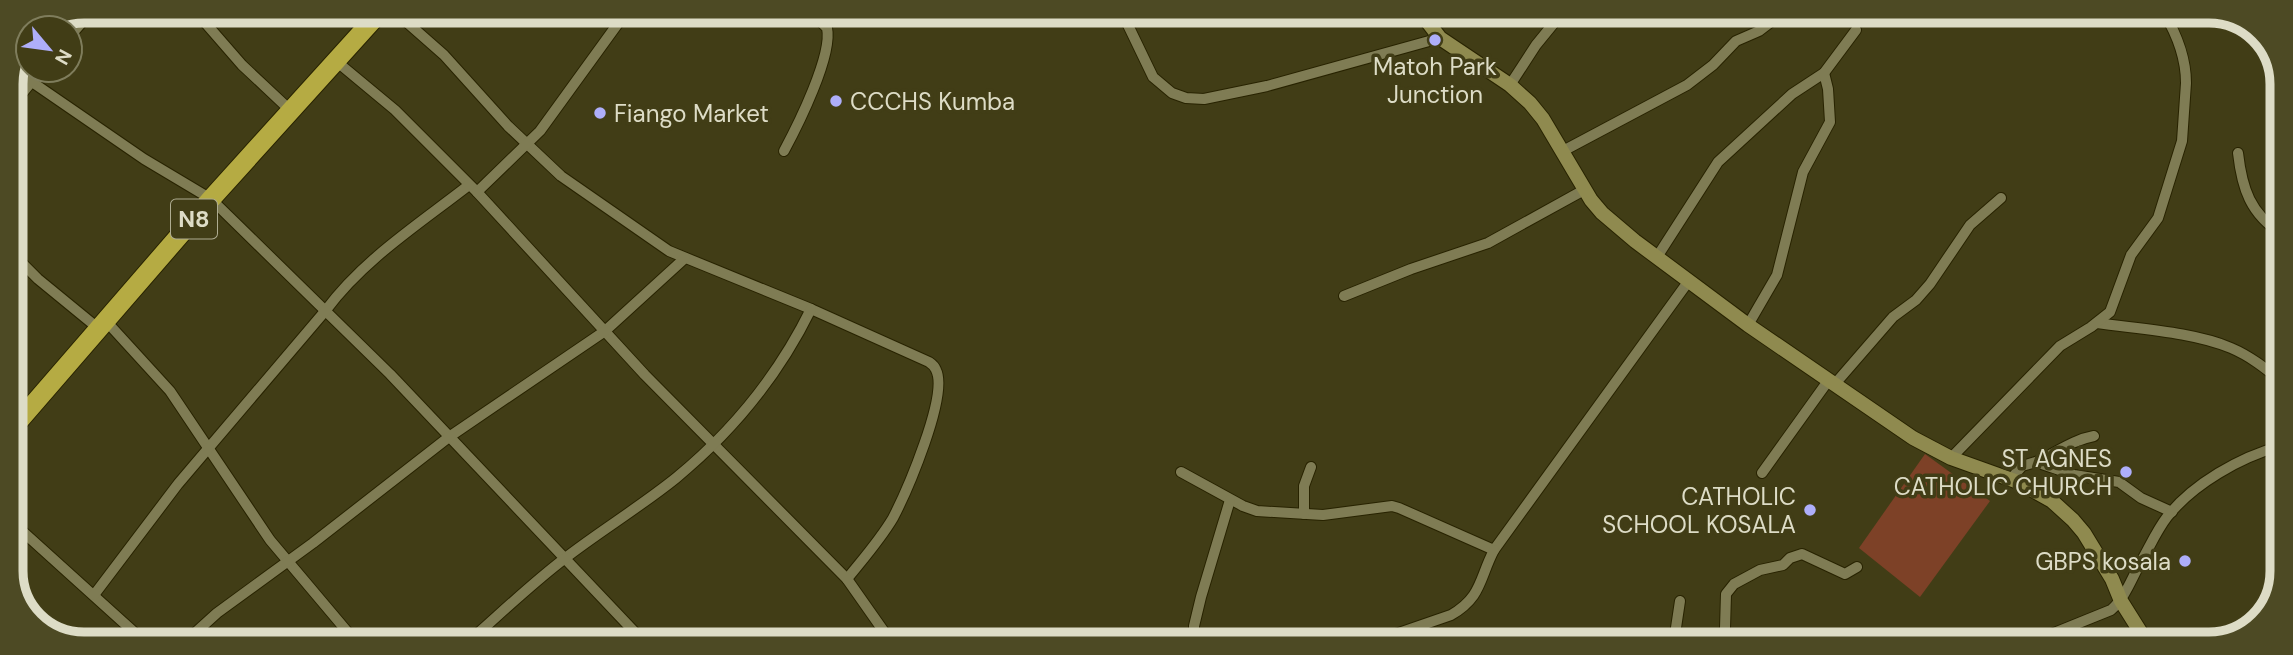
<svg xmlns="http://www.w3.org/2000/svg" width="2293" height="655" font-family="'DM Sans',sans-serif">
<style>
.green{fill:#7d4127}
.lines{fill:none;stroke-linecap:round;stroke-linejoin:round}
.street-casing{stroke:#282300;stroke-width:12}
.secondary-casing{stroke:#282300;stroke-width:16}
.highway-casing{stroke:#282300;stroke-width:21}
.street{stroke:#7f7c54;stroke-width:10}
.secondary{stroke:#8f8a4f;stroke-width:14}
.highway{stroke:#b5ab43;stroke-width:19}
.poi-dot{fill:#aeaefa;stroke:#413d16;stroke-width:2.5}
.labels{text-anchor:middle;dominant-baseline:central;stroke-width:7;stroke-linejoin:round;paint-order:stroke}
.shield{fill:#413d16;stroke:#aeac91;stroke-width:2}
.shield-label{font-size:23px;font-weight:bold;fill:#dddcc6}
.poi-label{font-size:24px;fill:#dddcc6;stroke:#413d16;text-anchor:end}
.rim{fill:none;stroke:#dddcc6;stroke-width:9}
</style>
<rect width="100%" height="100%" fill="#413d16"/>
<path class="green" d="M1925,454L1990,501L1920,597L1859,548Z"/>
<g class="lines">
<g class="street-casing">
<g id="street">
<path d="M195,11L242,65L291,111"/>
<path d="M394,11L444,55L508,126L561,176L669,251L811,309L929,362C932,364 935,367 936,370C949,395 906,493 893,518C880,540 863,559 847,579"/>
<path d="M939,11C962,20 975,25 997,12"/>
<path d="M1119,12L1127,23L1153,77L1172,93L1186,98L1204,99L1267,86L1440,38"/>
<path d="M70,36L92,11"/>
<path d="M336,61L395,110L477,192L645,375L847,579L892,643"/>
<path d="M16,71L144,159L211,199L390,374L645,643"/>
<path d="M1510,85L1536,45L1563,12"/>
<path d="M11,107L41,70"/>
<path d="M784,151C798,125 833,55 827,28L817,18L804,11"/>
<path d="M1561,152L1687,85L1713,65L1736,41L1759,31L1784,12"/>
<path d="M2238,153C2242,188 2250,214 2282,234"/>
<path d="M477,192L540,131L627,11"/>
<path d="M11,252L38,279L99,329"/>
<path d="M1657,257L1718,162L1792,94L1824,73L1856,30"/>
<path d="M1344,296L1411,269L1488,243L1584,190"/>
<path d="M106,321L170,391L270,540L356,642"/>
<path d="M2097,323C2138,329 2194,332 2231,348C2250,356 2265,368 2281,381"/>
<path d="M1748,325L1777,275L1803,172L1830,122L1828,89L1824,73"/>
<path d="M1834,385L1893,317L1916,300L1930,284L1970,225L2001,198"/>
<path d="M1951,458L2060,346L2091,327L2110,312L2131,255L2158,218L2182,141L2186,83C2186,59 2176,33 2164,13"/>
<path d="M2036,462C2056,453 2072,440 2094,436"/>
<path d="M1181,472L1243,506L1257,511L1323,515L1392,506L1399,508L1494,550L1688,282"/>
<path d="M1762,473L1828,381"/>
<path d="M2011,479L2022,466L2036,462L2074,475L2119,482L2141,498L2172,512"/>
<path d="M1304,514V486L1311,467"/>
<path d="M11,521L145,642"/>
<path d="M94,595L178,484L326,310C364,259 419,224 469,185"/>
<path d="M185,642L217,613L313,543L449,437L605,331L685,258"/>
<path d="M467,643C499,615 530,585 564,559C600,531 640,507 676,478C732,432 779,374 811,309"/>
<path d="M1194,643V626L1201,597L1230,500"/>
<path d="M1367,644L1451,615C1482,597 1479,579 1494,550"/>
<path d="M1411,644L1412,629"/>
<path d="M1677,644L1674,641L1680,601"/>
<path d="M1721,644L1725,628L1726,594L1734,584L1760,570L1783,565L1790,558L1802,554L1845,574L1857,567"/>
<path d="M2027,644L2111,610C2126,597 2132,577 2142,560C2150,546 2157,530 2167,517C2193,484 2240,457 2281,446"/>
</g>
</g>
<g class="secondary-casing">
<path id="secondary" d="M1420,12L1440,38L1510,85L1530,103L1543,119L1591,200L1602,213L1635,241L1748,325L1913,438L1951,458L2018,482L2052,501L2073,520L2084,533L2112,579L2121,601L2148,644"/>
</g>
<g class="highway-casing">
<path id="highway" d="M11,430L211,199L381,11"/>
</g>
<use href="#street" class="street"/>
<use href="#secondary" class="secondary"/>
<use href="#highway" class="highway"/>
</g>
<g class="poi-dot">
<circle cx="1435" cy="40" r="7"/>
<circle cx="836" cy="101" r="7"/>
<circle cx="600" cy="113" r="7"/>
<circle cx="2126" cy="472" r="7"/>
<circle cx="1810" cy="510" r="7"/>
<circle cx="2185" cy="561" r="7"/>
</g>
<g class="labels">
<rect class="shield" x="171" y="199.5" width="46" height="39" rx="5"/>
<g class="shield-label">
<text x="194" y="219">N8</text>
</g>
<g class="poi-label">
<text x="1435" y="66" text-anchor="middle">Matoh Park<tspan x="1435" dy="28">Junction</tspan></text>
<text x="850" y="101" text-anchor="start">CCCHS Kumba</text>
<text x="614" y="113" text-anchor="start">Fiango Market</text>
<text x="2112" y="458">ST AGNES<tspan x="2112" dy="28">CATHOLIC CHURCH</tspan></text>
<text x="1796" y="496">CATHOLIC<tspan x="1796" dy="28">SCHOOL KOSALA</tspan></text>
<text x="2171" y="561">GBPS kosala</text>
</g>
</g>
<path d="M0 0H2293V655H0ZM84 23H2209A61 61 0 0 1 2270 84V571A61 61 0 0 1 2209 632H84A61 61 0 0 1 23 571V84A61 61 0 0 1 84 23Z" fill="#4d4a24" fill-rule="evenodd"/>
<path class="rim" d="M84 23H2209A61 61 0 0 1 2270 84V571A61 61 0 0 1 2209 632H84A61 61 0 0 1 23 571V84A61 61 0 0 1 84 23Z"/>
<g transform="translate(49 49) rotate(119)"><circle r="33" fill="#413d16" stroke="#7f7d5c" stroke-width="2"/>
<path d="M0-5L12 26L0 18L-12 26Z" fill="#aeaefa"/>
<text y="-10" font-size="19" font-weight="bold" text-anchor="middle" fill="#dddcc6">N</text>
</g>
</svg>
